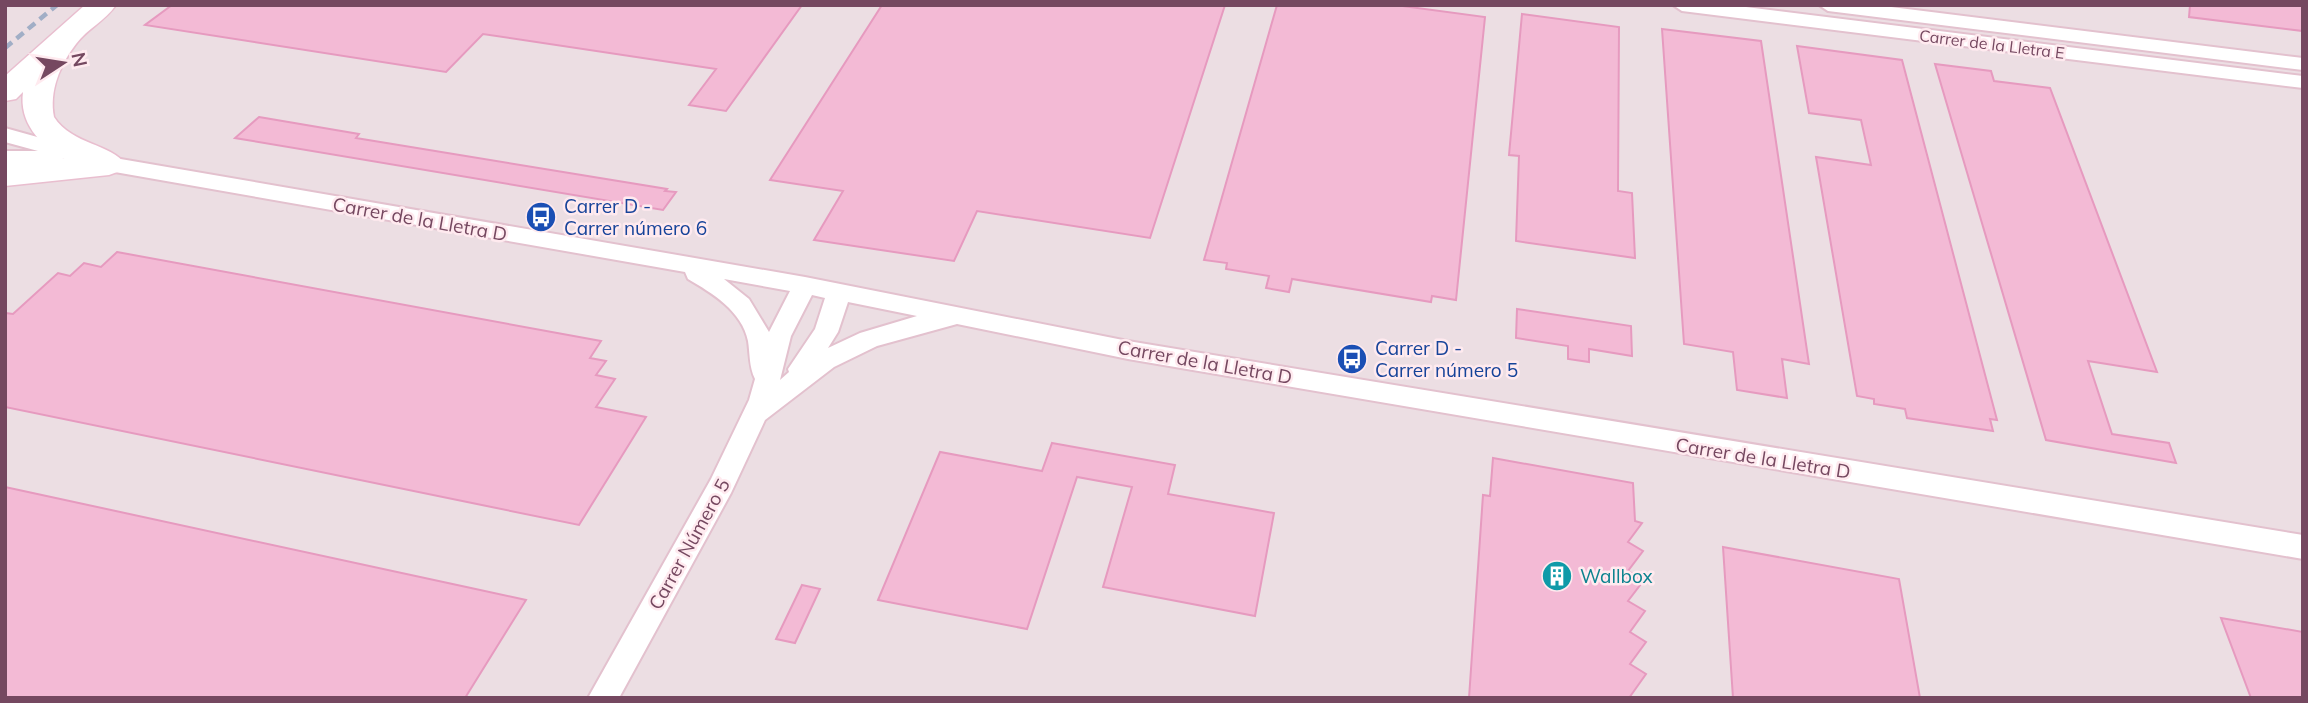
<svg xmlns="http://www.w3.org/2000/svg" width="2308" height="703" font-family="Mulish,sans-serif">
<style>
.industrial{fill:#ecdee3}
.building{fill:#f3bad5;stroke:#e69abf;stroke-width:2}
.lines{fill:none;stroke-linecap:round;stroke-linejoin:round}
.minor-casing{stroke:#e3c1ce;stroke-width:4}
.secondary-casing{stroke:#e9becf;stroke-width:3}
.minor{fill:#fff;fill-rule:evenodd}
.secondary{fill:#fff;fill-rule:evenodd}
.rail{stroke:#a1aec6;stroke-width:4.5;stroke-dasharray:9 6;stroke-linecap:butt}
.labels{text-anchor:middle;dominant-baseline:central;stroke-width:5;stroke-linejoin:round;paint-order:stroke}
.far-street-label{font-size:16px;fill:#754860;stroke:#ffeaef}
.transit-label{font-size:19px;fill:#164399;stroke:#ffeaef;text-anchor:start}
.street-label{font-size:19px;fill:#754860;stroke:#ffeaef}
.culture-label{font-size:19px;fill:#0d838f;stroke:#ffeaef;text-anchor:start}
</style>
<rect width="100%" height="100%" fill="#fde3ea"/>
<rect class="industrial" x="5" y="5" width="2298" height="693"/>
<g class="building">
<path d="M172,5H802L726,111L689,105L716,69L483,34L446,72L145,25Z"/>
<path d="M882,5H1225L1150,238L977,211L954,261L814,240L843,191L770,180Z"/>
<path d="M1277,5H1395L1485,17L1456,300L1432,296L1431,302L1292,279L1289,292L1266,288L1269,276L1226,269L1227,263L1204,260Z"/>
<path d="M2190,5H2303V31L2189,17Z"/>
<path d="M1522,14L1619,27L1618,191L1632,193L1635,258L1516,241L1519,156L1509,155Z"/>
<path d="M1662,29L1761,41L1809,364L1782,359L1787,398L1737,390L1733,352L1684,344Z"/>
<path d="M1797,46L1902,60L1997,420L1990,419L1993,431L1907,418L1905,409L1874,404V399L1857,396L1816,157L1871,165L1861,120L1809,113Z"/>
<path d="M1935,64L1991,71L1994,81L2050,88L2157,372L2088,361L2112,434L2169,443L2176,463L2046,440Z"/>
<path d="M259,117L359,134L356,138L667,189L665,191L676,192L663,210L235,138Z"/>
<path d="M117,252L601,341L590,358L606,361L596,375L615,379L596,407L646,417L579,525L5,407V313L13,314L58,273L70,276L84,263L101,267Z"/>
<path d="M1517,309L1631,326L1632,356L1589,349V362L1568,359V346L1516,338Z"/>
<path d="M1052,443L1175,465L1168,494L1274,513L1255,616L1103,587L1132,487L1077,477L1027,629L878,600L940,452L1042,471Z"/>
<path d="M1493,458L1633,483L1635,521L1642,523L1628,542L1643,551L1628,571L1644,580L1628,601L1645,611L1630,632L1646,642L1630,664L1646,674L1629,698H1469L1483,495L1490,496Z"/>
<path d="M5,487L471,588L526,600L465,698H5Z"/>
<path d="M1723,547L1899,579L1920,698H1733Z"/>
<path d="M802,585L820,589L795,643L776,639Z"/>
<path d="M2221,618L2303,632V698H2251Z"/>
</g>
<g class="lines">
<g class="minor-casing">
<g id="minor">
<path d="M1673,5H1730L2303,76V88L1682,11Z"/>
<path d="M1819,5H1875L2303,58V70L1828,11Z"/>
<path d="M5,128L109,157L805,277L1128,341L2303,535V559L1128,359L957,324L877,346L834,367L765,420L731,493L619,698H588L711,479L749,400L755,379C749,367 750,354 748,341C742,311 712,293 688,279L685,272L109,171L63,158L61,163L53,165H5V151H38L5,142ZM724,279L790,291L769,332L749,299ZM812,295L825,298L815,329L788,369L789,372L780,380L791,336ZM848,302L917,316L860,333L828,348L838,332Z"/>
</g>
</g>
<g class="secondary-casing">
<path id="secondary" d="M85,5H116C105,21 87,29 76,44C60,65 49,91 54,117C72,145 112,144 125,164L120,171L109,175L5,186V164L65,158C39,145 19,122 23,92L16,99L5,101V76Z"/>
</g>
<use href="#minor" class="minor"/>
<use href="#secondary" class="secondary"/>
<path class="rail" d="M5,48L57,5"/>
</g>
<defs>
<g id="bus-disc" transform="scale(1.575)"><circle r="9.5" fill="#1a4fb4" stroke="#ffeaef"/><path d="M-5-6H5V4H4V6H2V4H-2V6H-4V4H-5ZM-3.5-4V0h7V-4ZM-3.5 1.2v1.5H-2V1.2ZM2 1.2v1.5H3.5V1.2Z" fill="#fff"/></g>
<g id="building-disc" transform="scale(1.575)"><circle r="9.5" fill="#0f9aa8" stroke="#ffeaef"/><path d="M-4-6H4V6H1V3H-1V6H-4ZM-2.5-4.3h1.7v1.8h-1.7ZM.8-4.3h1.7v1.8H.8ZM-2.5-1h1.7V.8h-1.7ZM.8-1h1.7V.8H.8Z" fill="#fff"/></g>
</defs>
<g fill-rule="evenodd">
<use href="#bus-disc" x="541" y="217"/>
<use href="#bus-disc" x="1352" y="359"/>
<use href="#building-disc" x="1557" y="576"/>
</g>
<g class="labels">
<g class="far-street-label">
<text transform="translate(1992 44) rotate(7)">Carrer de la Lletra E</text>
</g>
<g class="transit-label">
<text x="564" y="206">Carrer D -<tspan x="564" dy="22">Carrer número 6</tspan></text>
<text x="1375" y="348">Carrer D -<tspan x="1375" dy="22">Carrer número 5</tspan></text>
</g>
<g class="street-label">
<text transform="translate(420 219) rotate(10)">Carrer de la Lletra D</text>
<text transform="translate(1205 362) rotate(10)">Carrer de la Lletra D</text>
<text transform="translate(1763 458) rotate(9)">Carrer de la Lletra D</text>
<text transform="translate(689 544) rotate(-61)">Carrer Número 5</text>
</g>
<g class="culture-label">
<text x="1580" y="576">Wallbox</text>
</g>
</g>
<rect width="2308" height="703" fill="none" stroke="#754860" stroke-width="14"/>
<g transform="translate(63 63) rotate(78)" stroke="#ffeaef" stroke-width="5" paint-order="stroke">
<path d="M0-5L12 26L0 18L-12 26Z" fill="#754860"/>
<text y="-10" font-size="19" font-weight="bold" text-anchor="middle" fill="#754860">N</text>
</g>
</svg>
